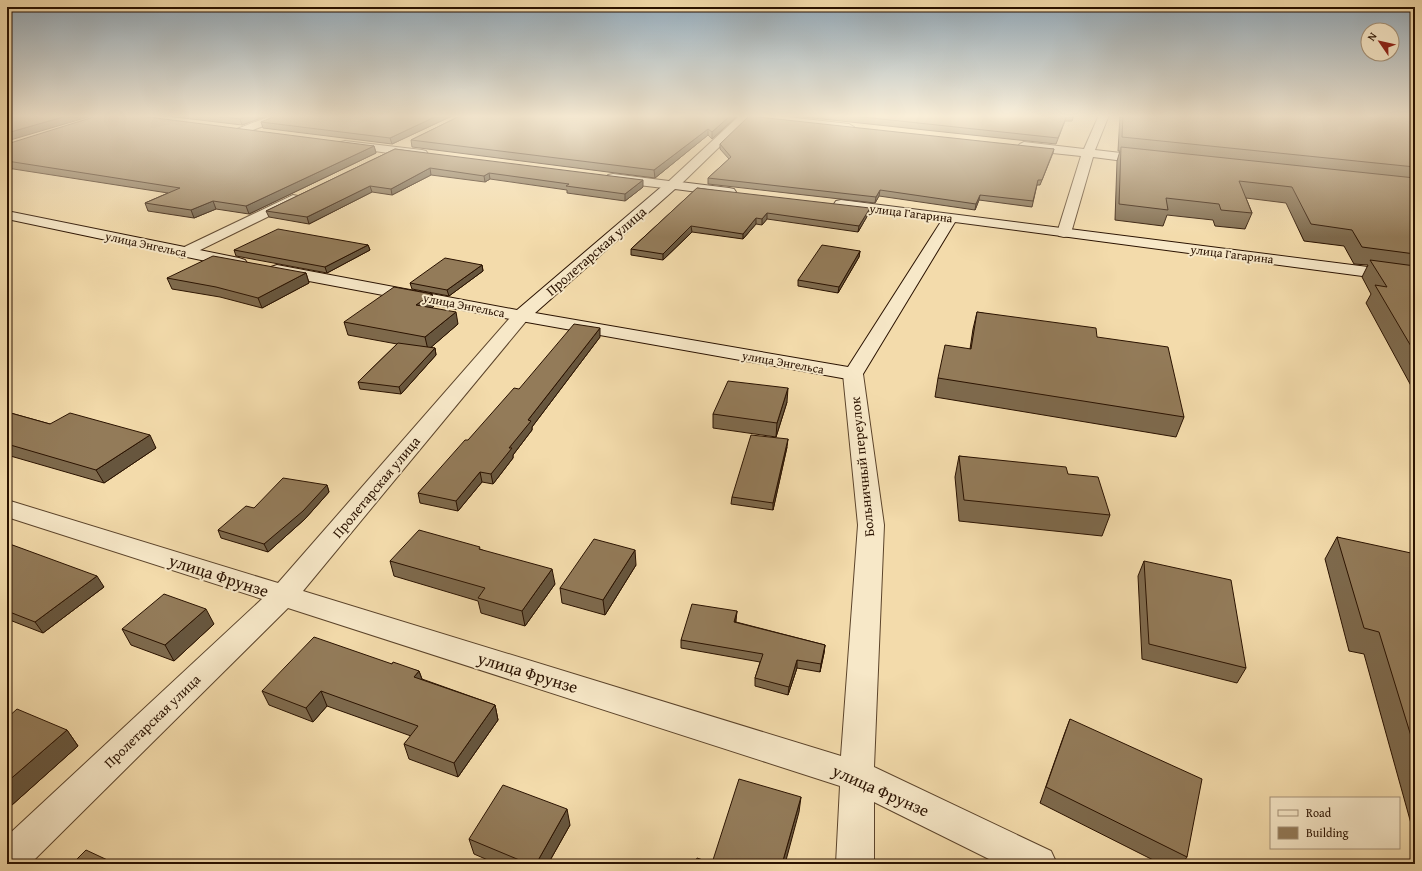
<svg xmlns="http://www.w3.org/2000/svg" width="1422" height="871" font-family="'Gentium Book Plus',serif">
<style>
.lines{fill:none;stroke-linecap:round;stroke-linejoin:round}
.minor-casing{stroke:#5c442b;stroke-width:2}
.secondary-casing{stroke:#2a1200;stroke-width:2}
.minor{fill:#f7e8c8;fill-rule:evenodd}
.secondary{fill:#f7e8c8;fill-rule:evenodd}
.wall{fill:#7e6a4d;stroke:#2a1200}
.shaded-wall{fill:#67563e;stroke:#2a1200}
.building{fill:#937b59;stroke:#2a1200}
.labels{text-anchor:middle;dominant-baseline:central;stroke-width:4;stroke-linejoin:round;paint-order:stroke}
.far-street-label{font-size:12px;fill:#2a1200;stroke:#f7e8c8}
.street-label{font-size:14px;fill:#2a1200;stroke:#f7e8c8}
.near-street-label{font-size:17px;fill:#2a1200;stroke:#f7e8c8}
</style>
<rect width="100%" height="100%" fill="#f3dbab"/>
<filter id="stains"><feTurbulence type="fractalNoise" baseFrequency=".005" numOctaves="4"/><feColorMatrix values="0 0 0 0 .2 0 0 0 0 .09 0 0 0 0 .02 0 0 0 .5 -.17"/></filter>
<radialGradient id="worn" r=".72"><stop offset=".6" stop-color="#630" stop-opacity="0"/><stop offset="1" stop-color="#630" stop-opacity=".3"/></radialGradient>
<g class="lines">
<g class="minor-casing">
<g id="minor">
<path d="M273,115H288L287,117L245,133H237L235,131L237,129Z"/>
<path d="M737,115H770L849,124L854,127L849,130L748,119L677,188L672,189L613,182L608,181L607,178L608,175L613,174L669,181L738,117Z"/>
<path d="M1099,115H1109L1095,150L1147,156L1151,157L1153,160L1151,163L1147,164L1093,157L1071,233L1069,236L1064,237L1059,236L1057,233L1081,156L1024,150L1020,148L1018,146L1020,144L1024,142L1084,149Z"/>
<path d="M345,141L422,150L426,151L428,154L426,157L422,158L341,146L339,144L341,142Z"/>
<path d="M293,195L298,196L300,199L298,202L188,256L183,258L178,256L175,253L178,250Z"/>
<path d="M521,311L527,312L530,316L527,320L303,591L841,756L858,525L843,374L846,370L853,368L860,370L863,374L884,525L874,767L1051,851L1057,864H999L874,802V864H836L840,786L288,608L30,864H7V836L262,599L7,517V500L278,583L515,312Z"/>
</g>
</g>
<g class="secondary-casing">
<g id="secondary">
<path d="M672,181L729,188L734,189L736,192L734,195L729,196L675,189L535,313L848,367L942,220L836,207L834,204L836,201L841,200L1415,273V283L955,222L863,374L860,378L853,380L521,321L277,275L271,273L269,270L271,267L277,265L517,310L667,182Z"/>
<path d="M7,211L239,258L245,260L247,263L245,266L239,268L7,219Z"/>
</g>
</g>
<use href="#minor" class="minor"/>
<use href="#secondary" class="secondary"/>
</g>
<g class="wall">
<path d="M158,115H269L242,125Z"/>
<path d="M454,115L392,144L263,128L261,122Z"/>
<path d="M462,115H737L736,117L712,139L708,135L655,178L412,147L411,140Z"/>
<path d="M785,115H1074L1072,121H1065L1056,144Z"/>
<path d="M1120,115H1415V393L1366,303L1371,294L1362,277L1368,265L1354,264L1344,246L1304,241L1286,203L1246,198L1252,213L1245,229L1215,226L1213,220L1167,215L1163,226L1115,220L1117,161L1120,151H1118Z"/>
<path d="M7,144L374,146L376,153L249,214L216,209L194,218L148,211L145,203L168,193L7,168Z"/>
<path d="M720,144L1054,149L1053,153L1040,185H1037L1032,207L979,200L975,210L879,196L875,203L708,184V178L729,159L720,149Z"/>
<path d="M395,149L643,187L625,201L567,193V190L490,179L485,182L431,175L392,195L372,192L309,224L269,217L266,211Z"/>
<path d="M697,188L869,213L858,232L767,219L762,225L756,224L743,239L692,232L663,260L631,255V249Z"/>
<path d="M368,245L370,250L327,273L236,256L234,250Z"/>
<path d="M860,251L859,257L838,293L798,286V280Z"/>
<path d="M482,265L483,271L449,296L412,289L410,283Z"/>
<path d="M306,273L309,283L262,308L220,297L172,289L167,278Z"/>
<path d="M432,294L434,306L432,308L458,324L430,348H435L436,355L401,394L360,389L358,382L397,344L348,335L344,322Z"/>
<path d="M977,312L1097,337L1184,417L1176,437L935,397L938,378L970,349L973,329Z"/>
<path d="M600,337L532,427V430L513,455V458L493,484L482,482L458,511L420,503L418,493L468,440L519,389Z"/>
<path d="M787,402L776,437L713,428V414Z"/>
<path d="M7,412L50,424L156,448L104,483L7,455Z"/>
<path d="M787,447L773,510L731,504L732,497Z"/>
<path d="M959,456L1068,474L1110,515L1102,536L959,521L955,477Z"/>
<path d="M327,485L329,492L305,519L268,552L221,538L218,530L254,508Z"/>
<path d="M1337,537L1415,563V838L1364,654L1349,651L1325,559Z"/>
<path d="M7,543L104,587L43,633L7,619Z"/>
<path d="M480,549L555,584L525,626L481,613L478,601L394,576L390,561Z"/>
<path d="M1144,561L1246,668L1237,683L1142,659L1138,576Z"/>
<path d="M636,565L605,615L562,603L560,588Z"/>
<path d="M737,611L736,619V622L825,645L824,653L820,672L797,668L788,695L755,686V678L760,662L681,648V640Z"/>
<path d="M214,624L174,661L131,645L122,629Z"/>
<path d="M392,664L419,671L422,679L495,705L498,720L458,777L409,759L404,744L411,736L327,706L313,722L269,705L262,691Z"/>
<path d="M7,718L67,730L78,746L12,805L7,803Z"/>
<path d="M1070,719L1187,857L1182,864H1161L1040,803L1064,735Z"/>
<path d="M570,825L548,864H497L474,854L469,839Z"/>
</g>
<g class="shaded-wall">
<path d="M70,115H95L7,141V133Z"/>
<path d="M250,115H269L242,125L240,119Z"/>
<path d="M439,115H454L392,144L390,138Z"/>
<path d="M731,115H737L736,117L712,139V132Z"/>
<path d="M708,129V135L655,178L654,170Z"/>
<path d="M374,146L376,153L249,214L246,206Z"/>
<path d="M430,168L431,175L392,195L391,189Z"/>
<path d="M489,173L490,179L485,182L484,176Z"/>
<path d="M643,180V187L625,201V194Z"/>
<path d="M370,186L372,192L309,224L307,217Z"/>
<path d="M880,190L879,196L875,203L876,197Z"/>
<path d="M980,195L979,200L975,210L976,204Z"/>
<path d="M213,201L216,209L194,218L191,210Z"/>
<path d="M870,208L869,213L858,232L859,226Z"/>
<path d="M767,213V219L762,225V219Z"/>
<path d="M756,218V224L743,239V234Z"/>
<path d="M691,226L692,232L663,260V254Z"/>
<path d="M368,245L370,250L327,273L325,267Z"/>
<path d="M860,251L859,257L838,293L839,287Z"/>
<path d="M482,265L483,271L449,296L447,290Z"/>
<path d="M306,273L309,283L262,308L258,298Z"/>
<path d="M432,294L434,306L419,317L416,305Z"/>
<path d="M456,312L458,324L428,350L425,337Z"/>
<path d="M600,328V337L532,427V430L513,455V458L493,484L491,474L509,448L528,420Z"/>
<path d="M435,348L436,355L401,394L399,387Z"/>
<path d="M788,388L787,402L776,437L777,423Z"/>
<path d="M150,435L156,448L104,483L96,470Z"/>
<path d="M788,439L787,447L773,510V503Z"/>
<path d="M480,472L482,482L458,511L456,501Z"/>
<path d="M327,485L329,492L305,519L268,552L264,544Z"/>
<path d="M635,550L636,565L605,615L603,600Z"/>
<path d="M552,569L555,584L525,626L522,611Z"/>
<path d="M97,576L104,587L43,633L35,622Z"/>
<path d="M206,609L214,624L174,661L165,645Z"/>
<path d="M737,611L736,619L734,630V622Z"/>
<path d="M825,645L824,653L820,672L821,664Z"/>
<path d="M797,660V668L788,695L789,687Z"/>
<path d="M419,671L424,685L414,677Z"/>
<path d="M321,691L327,706L313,722L306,708Z"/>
<path d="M495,705L498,720L458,777L454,763Z"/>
<path d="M67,730L78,746L12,805L7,799V782Z"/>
<path d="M801,797L799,812L785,864H782Z"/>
<path d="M567,809L570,825L548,864H536Z"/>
</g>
<g class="building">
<path d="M7,115H70L7,133Z"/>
<path d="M100,115H133L374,146L246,206L213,201L191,210L145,203L180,188L7,161V144Z"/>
<path d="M207,115H250L240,119Z"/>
<path d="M278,115H439L390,138L261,122Z"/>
<path d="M462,115H731L712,132L708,129L654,170L411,140Z"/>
<path d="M844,115H1067L1058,138Z"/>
<path d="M1123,115H1415V167L1122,137Z"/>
<path d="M749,116L1054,149L1042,180H1038L1033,201L980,195L976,204L880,190L876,197L708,178L731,157L720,144Z"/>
<path d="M1121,147L1415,178V254L1362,247L1352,230L1311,224L1292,187L1239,181L1252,213L1221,210L1219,204L1166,198L1168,210L1119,204Z"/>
<path d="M395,149L643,180L625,194L566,186L569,184L489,173L484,176L430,168L391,189L370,186L307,217L266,211Z"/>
<path d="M697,188L870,208L859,226L767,213L762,219L756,218L743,234L691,226L663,254L631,249Z"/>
<path d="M278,229L368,245L325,267L234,250Z"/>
<path d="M822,245L860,251L839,287L798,280Z"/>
<path d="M213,256L306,273L258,298L216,287L167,278Z"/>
<path d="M445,258L482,265L447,290L410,283Z"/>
<path d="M1370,260L1415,266V353L1375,285L1387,287Z"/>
<path d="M394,287L432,294L416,305L456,312L425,337L344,322Z"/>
<path d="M977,312L1096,328L1097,337L1168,347L1184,417L938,378L945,345L971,349Z"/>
<path d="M574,324L600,328L528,420L531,421L509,448H512L491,474L480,472L456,501L418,493L465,440H468L514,388L519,389Z"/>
<path d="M398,343L435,348L399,387L358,382Z"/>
<path d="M728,381L788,388L777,423L713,414Z"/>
<path d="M7,412L50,424L70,413L150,435L96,470L7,444Z"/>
<path d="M751,435L788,439L773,503L732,497Z"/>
<path d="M959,456L1066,467L1068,474L1098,477L1110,515L964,500Z"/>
<path d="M283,478L327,485L303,511L264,544L218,530L246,506L254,508Z"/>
<path d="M419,530L480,547L479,549L552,569L522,611L478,598L485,588L390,561Z"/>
<path d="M1337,537L1411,553L1415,563V749L1379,632L1364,628Z"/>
<path d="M594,539L635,550L603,600L560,588Z"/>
<path d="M7,543L97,576L35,622L7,611Z"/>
<path d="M1144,561L1231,580L1246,668L1149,644Z"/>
<path d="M164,594L206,609L165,645L122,629Z"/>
<path d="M692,604L737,611L734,622L825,645L821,664L797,660L789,687L755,678L763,654L681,640Z"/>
<path d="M314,637L392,664L393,662L419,671L414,677L495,705L454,763L404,744L418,726L321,691L306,708L262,691Z"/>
<path d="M17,709L67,730L7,782V718Z"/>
<path d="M1070,719L1202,779L1187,857L1046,787Z"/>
<path d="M739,779L801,797L782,864H694L697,858L712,863Z"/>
<path d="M503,785L567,809L536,864H529L469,839Z"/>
<path d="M86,850L116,864H72Z"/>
</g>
<linearGradient id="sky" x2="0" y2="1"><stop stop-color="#91a8b8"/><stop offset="0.49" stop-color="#faefd9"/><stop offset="1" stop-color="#faefd9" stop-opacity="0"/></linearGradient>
<rect width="1422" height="237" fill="url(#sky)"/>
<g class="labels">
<g class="far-street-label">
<text transform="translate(911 213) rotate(7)">улица Гагарина</text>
<text transform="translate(146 244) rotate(12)">улица Энгельса</text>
<text transform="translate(1232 254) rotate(7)">улица Гагарина</text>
<text transform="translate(464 305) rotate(11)">улица Энгельса</text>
<text transform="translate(783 362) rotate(10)">улица Энгельса</text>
</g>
<g class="street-label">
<text transform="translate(596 251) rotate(-41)">Пролетарская улица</text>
<text transform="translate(862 467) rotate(-96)">Больничный переулок</text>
<text transform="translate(376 487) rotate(-50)">Пролетарская улица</text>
<text transform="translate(152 721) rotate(-44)">Пролетарская улица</text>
</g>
<g class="near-street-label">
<text transform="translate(219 575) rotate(18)">улица Фрунзе</text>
<text transform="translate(528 672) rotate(17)">улица Фрунзе</text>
<text transform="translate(881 790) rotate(24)">улица Фрунзе</text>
</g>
</g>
<rect width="1422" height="871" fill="none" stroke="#f3dbab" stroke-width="24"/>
<rect x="8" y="8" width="1406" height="855" fill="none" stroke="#2a1200" stroke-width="2"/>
<rect x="12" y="12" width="1398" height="847" fill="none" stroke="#2a1200"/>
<rect x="1270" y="797" width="130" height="52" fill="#f7e8c8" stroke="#a59278"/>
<rect x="1278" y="810" width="20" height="6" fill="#f7e8c8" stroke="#a59278"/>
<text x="1306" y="817" font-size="12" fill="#2a1200">Road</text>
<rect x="1278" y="827" width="20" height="12" fill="#937b59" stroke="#a59278"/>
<text x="1306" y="837" font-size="12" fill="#2a1200">Building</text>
<g transform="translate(1380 42) rotate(304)"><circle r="19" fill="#f7e8c8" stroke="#a59278"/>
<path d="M0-3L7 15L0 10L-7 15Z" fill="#8f2418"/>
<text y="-6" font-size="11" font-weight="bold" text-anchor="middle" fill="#2a1200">N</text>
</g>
<rect width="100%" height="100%" filter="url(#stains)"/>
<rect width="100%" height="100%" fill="url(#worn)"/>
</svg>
